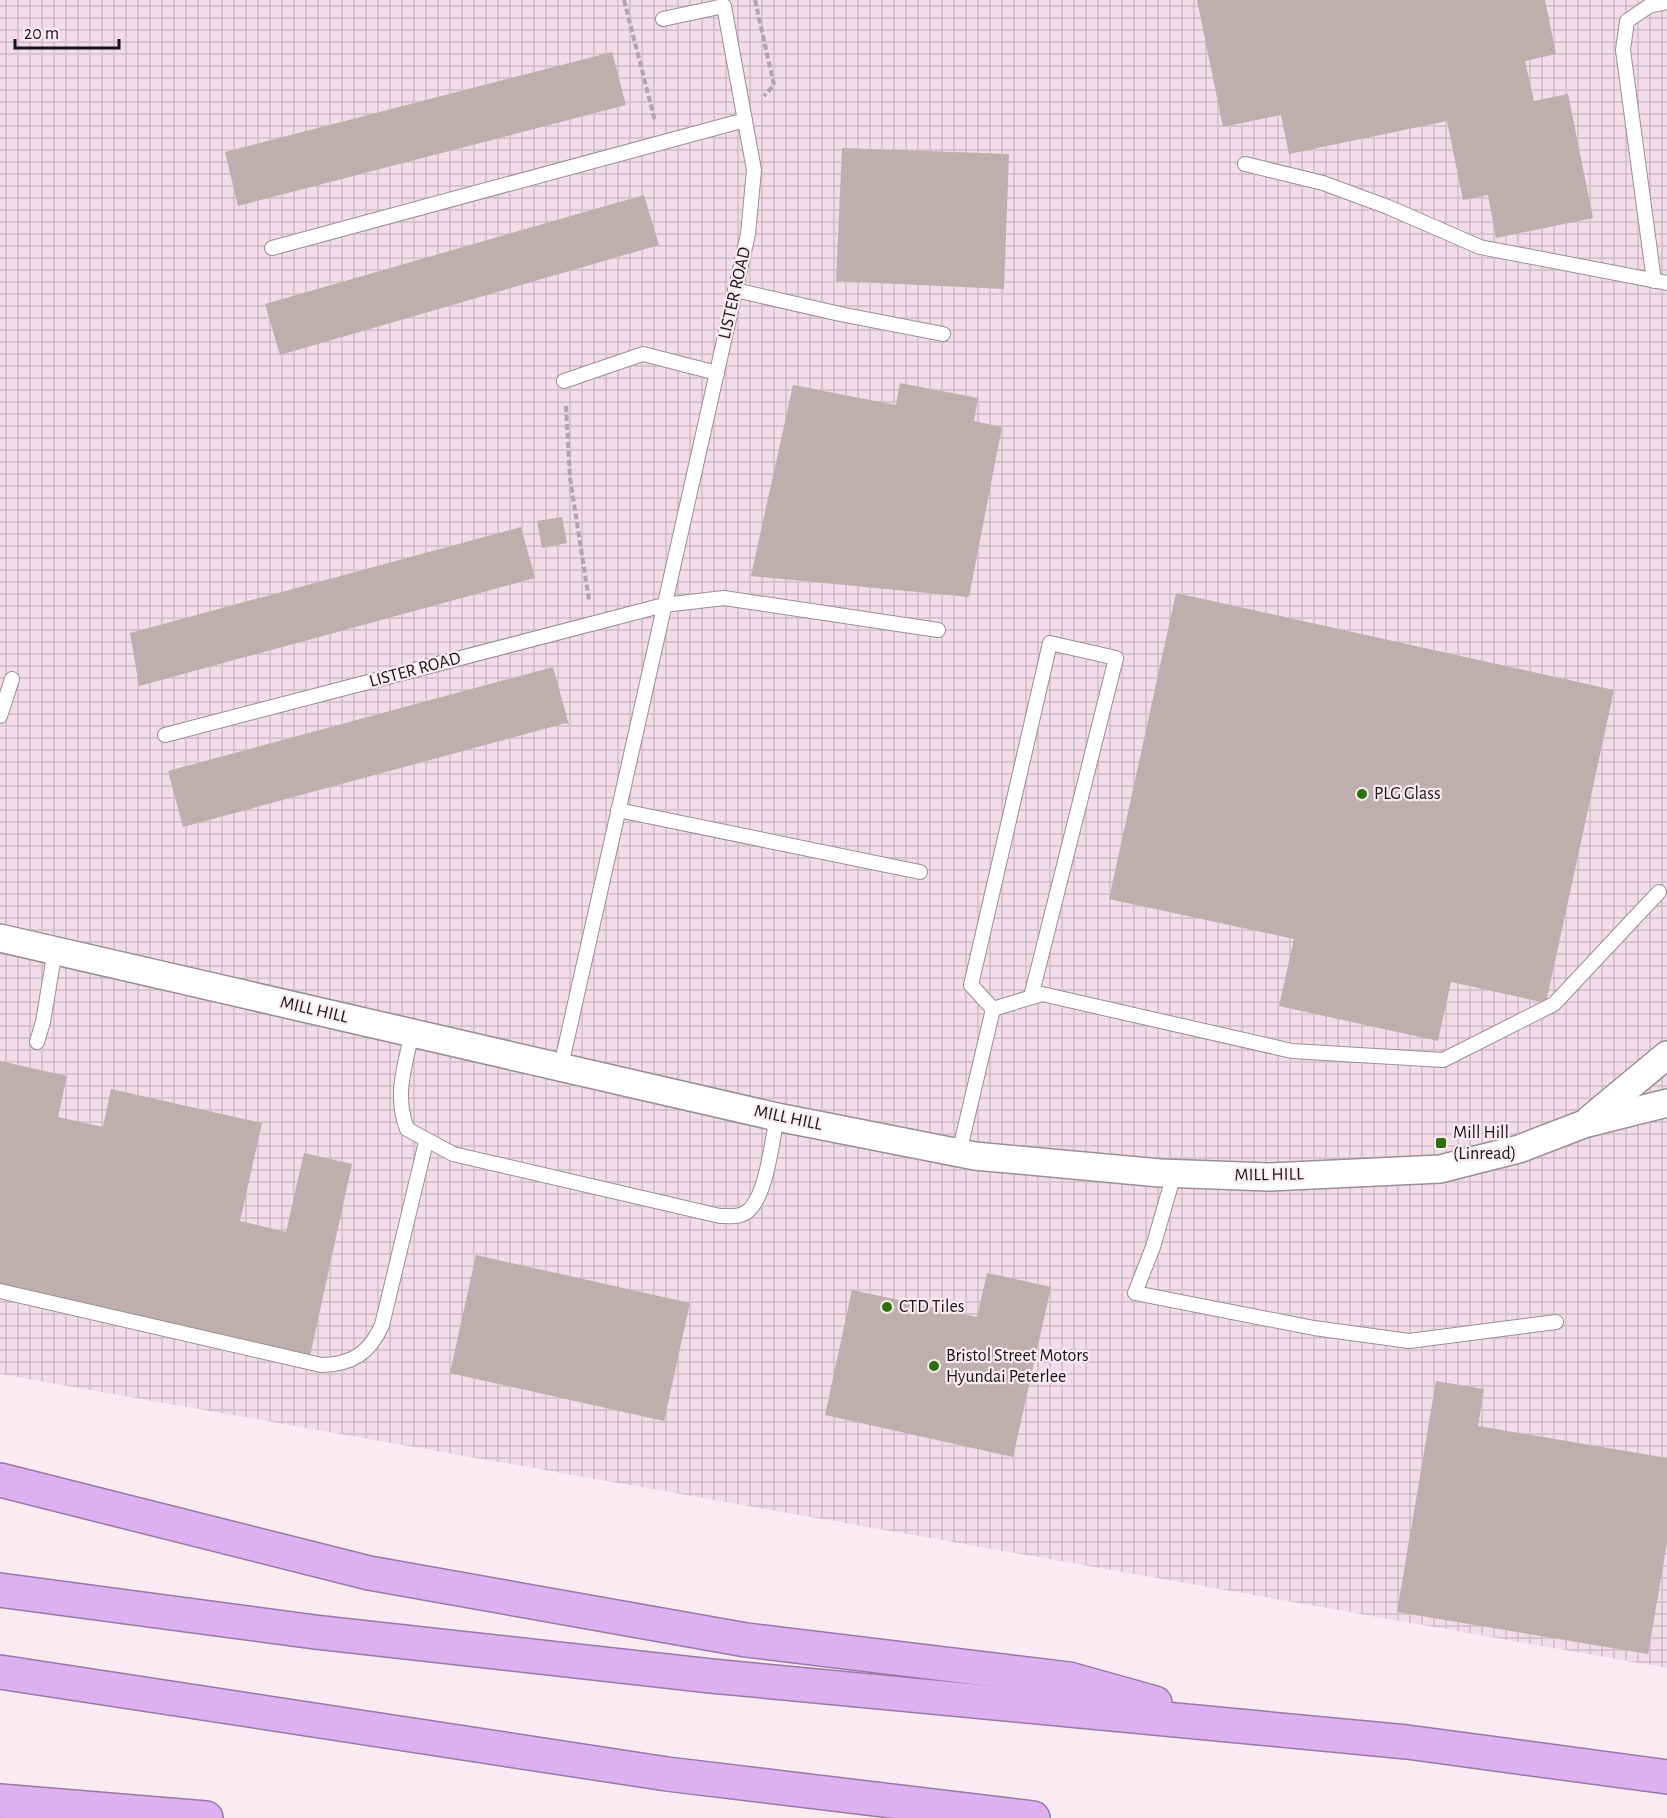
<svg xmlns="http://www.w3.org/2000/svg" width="1667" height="1818" font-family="'Alegreya Sans',sans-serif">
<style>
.industrial{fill:url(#industrial-grid)}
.building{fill:#beaeae}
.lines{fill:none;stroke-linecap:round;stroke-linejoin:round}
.lane-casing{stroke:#9b8e95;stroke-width:16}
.street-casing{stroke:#9b8e95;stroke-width:30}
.highway-casing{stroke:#9879a4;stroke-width:36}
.path{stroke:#b0a5aa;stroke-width:4;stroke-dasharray:6 3;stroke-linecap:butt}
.lane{stroke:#fff;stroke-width:14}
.street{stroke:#fff;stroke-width:27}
.highway{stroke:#ddb0f0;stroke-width:33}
.poi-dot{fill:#2c700c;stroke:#faebf2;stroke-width:2}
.labels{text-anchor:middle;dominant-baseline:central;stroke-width:4.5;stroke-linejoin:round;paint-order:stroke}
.street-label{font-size:18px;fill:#181316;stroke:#faebf2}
.poi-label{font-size:18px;fill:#181316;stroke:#faebf2;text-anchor:start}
</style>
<defs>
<pattern id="industrial-grid" width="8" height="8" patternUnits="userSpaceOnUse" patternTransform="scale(1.5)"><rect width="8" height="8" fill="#f2dce7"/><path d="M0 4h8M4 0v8" fill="none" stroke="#cfbcc5"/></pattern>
</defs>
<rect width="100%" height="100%" fill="#faebf2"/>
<path class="industrial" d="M0,0H1667V1668L0,1374Z"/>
<g class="building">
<path d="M1197,0H1545L1556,54L1525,61L1534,101L1568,94L1593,218L1496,238L1488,195L1463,200L1447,121L1289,154L1281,115L1223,127Z"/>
<path d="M612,52L626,105L238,206L225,152Z"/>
<path d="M842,148L1009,154L1004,289L836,281Z"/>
<path d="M644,195L659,245L280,355L265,304Z"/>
<path d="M900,383L978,398L974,421L1002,427L969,597L751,576L793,385L896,405Z"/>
<path d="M562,517L567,543L542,548L537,521Z"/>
<path d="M521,527L535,578L139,686L130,633Z"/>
<path d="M1176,593L1614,690L1546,1003L1451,982L1438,1041L1279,1006L1294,939L1109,899Z"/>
<path d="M553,667L569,725L566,723L183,827L168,771Z"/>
<path d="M0,1061L67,1076L58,1117L103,1127L111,1089L262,1123L240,1221L286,1232L304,1153L352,1164L310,1356L0,1287Z"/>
<path d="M476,1255L690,1303L664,1421L450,1373Z"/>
<path d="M987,1273L1051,1287L1013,1457L825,1415L852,1290L977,1317Z"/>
<path d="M1436,1381L1484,1389L1478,1426L1667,1458V1543L1648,1654L1397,1612Z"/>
</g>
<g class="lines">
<g class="lane-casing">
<g id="lane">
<path d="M1245,164L1323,183L1388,207L1480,247L1667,283"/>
<path d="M272,248L745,120"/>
<path d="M1654,281L1623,50L1627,21L1649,6L1667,2"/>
<path d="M735,290L840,314L943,334"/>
<path d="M564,381L643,354L717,373"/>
<path d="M0,716L12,679"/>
<path d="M165,735L664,605L724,598L938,630"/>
<path d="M618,810L920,872"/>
<path d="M993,1009L971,985L1050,643L1116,658L1031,997"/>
<path d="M412,1032C405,1066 394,1095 407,1129L453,1154L720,1216C731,1216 743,1218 751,1208C767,1190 772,1141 777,1117"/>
<path d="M37,1042L43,1022L55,950"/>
<path d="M561,1066L748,234L754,170L724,6L663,19"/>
<path d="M959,1153L993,1009L1042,994L1292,1051L1443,1060L1554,1004L1659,892"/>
<path d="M1174,1174L1153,1247L1135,1293L1314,1328L1409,1341L1556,1322"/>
<path d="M0,1291L321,1365C351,1365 370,1353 382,1325L426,1142"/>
</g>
</g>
<g class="street-casing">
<g id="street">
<path d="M0,938L777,1117L975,1156L1160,1173L1269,1177L1440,1169L1519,1149L1584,1124L1667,1103"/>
<path d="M1590,1119L1667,1055"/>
</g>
</g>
<g class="highway-casing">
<g id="highway">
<path d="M0,1480L369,1573L746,1640L1069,1679L1155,1703"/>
<path d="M0,1590L315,1632L711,1676L1407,1742L1667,1777"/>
<path d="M0,1672L667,1774L1033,1818"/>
<path d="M0,1801L206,1818"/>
</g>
</g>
<g class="path">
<path d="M624,0L655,121"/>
<path d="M755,0L774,85L764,96"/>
<path d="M566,406L570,478L589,600"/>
</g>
<use href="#lane" class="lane"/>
<use href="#street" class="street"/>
<use href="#highway" class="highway"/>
</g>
<g class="poi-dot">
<circle cx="1362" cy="794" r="6"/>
<rect x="1435" y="1137" width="12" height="12" rx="3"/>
<circle cx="887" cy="1307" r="6"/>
<circle cx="934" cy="1366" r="6"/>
</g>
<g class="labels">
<g class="street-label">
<text transform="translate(735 293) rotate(-77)">LISTER ROAD</text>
<text transform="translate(415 670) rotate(-15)">LISTER ROAD</text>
<text transform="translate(314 1010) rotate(13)">MILL HILL</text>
<text transform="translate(788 1118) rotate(12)">MILL HILL</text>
<text transform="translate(1269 1175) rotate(-1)">MILL HILL</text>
</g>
<g class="poi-label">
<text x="1374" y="794">PLG Glass</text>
<text x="1453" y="1133">Mill Hill<tspan x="1453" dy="21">(Linread)</tspan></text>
<text x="899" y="1307">CTD Tiles</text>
<text x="946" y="1356">Bristol Street Motors<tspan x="946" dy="21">Hyundai Peterlee</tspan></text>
</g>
</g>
<path d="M15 39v9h104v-9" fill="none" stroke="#181316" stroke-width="3"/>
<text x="24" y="39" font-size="18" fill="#181316" stroke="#faebf2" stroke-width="4.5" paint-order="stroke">20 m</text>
</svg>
